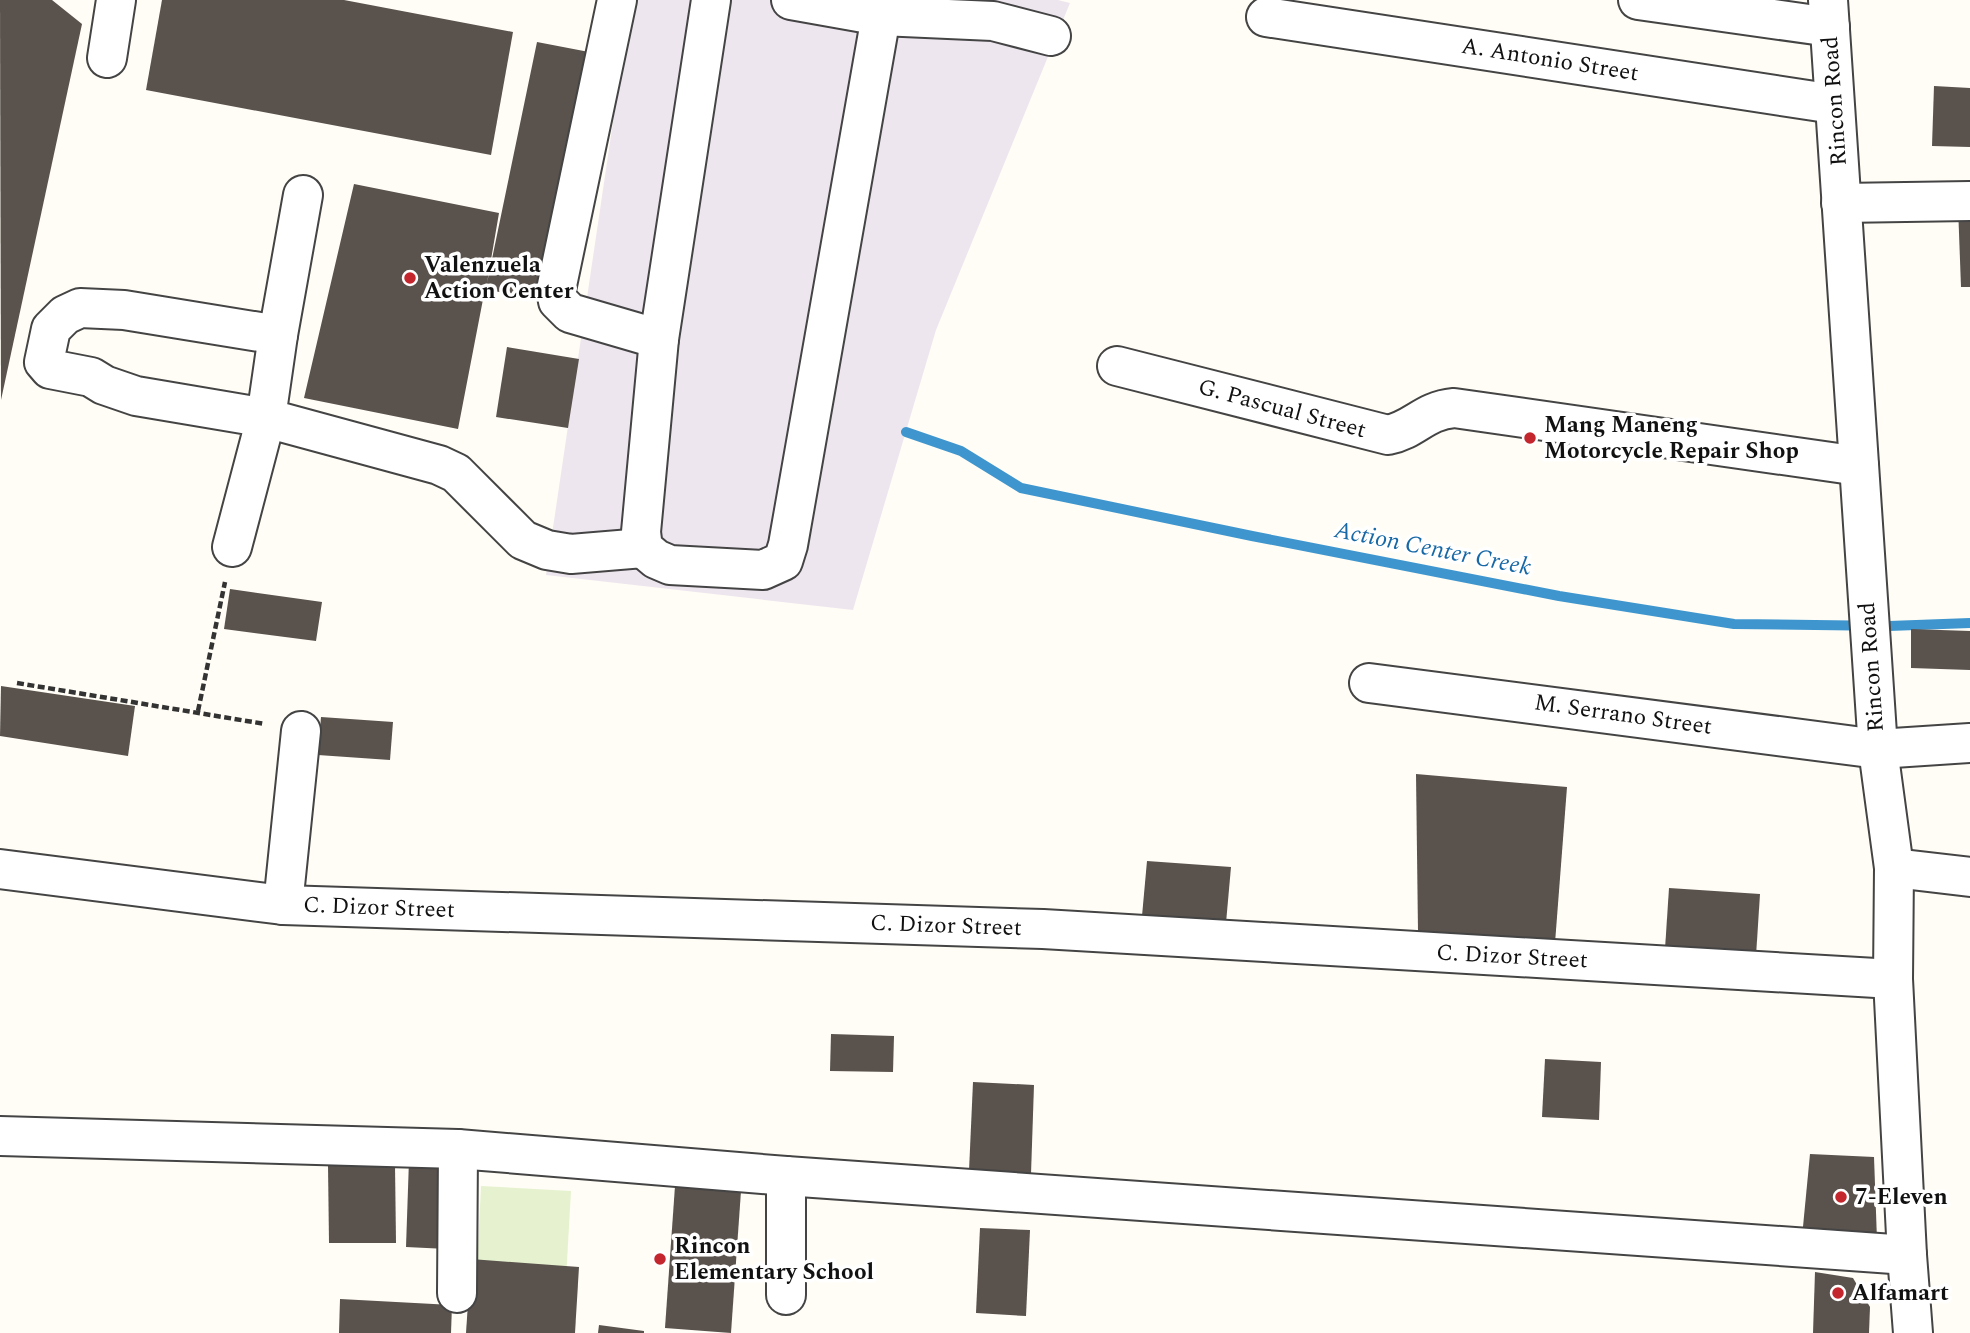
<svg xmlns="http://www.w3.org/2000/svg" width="1970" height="1333" font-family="Spectral,serif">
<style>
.industrial{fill:#eee6ef}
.pitch{fill:#e6f2cf}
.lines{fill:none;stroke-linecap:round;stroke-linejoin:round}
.stream{stroke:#3f96cf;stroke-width:10}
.building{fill:#5a524d}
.minor-casing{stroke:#444;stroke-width:42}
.path{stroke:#333;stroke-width:4.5;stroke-dasharray:7 3.5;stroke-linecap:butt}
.minor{stroke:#fff;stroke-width:38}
.poi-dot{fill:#c4262e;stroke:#fff;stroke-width:2.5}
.labels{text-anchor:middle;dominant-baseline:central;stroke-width:7;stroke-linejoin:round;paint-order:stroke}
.street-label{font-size:23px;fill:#111;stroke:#fff}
.poi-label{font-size:23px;font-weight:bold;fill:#111;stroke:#fff;text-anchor:start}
.water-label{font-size:24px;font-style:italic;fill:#1768a6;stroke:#fff}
</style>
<rect width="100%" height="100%" fill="#fffdf5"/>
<path class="industrial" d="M631,0H1058L1070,3L936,330L853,610L546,575Z"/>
<path class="pitch" d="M481,1186L571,1191L563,1333H474Z"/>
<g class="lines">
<path class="stream" d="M906,432L961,451L1021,488L1252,536L1559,596L1734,624L1889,626L1970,623"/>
</g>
<g class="building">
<path d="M0,0H52L82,24L1,400Z"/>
<path d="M162,0H344L513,32L491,155L146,90Z"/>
<path d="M537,42L589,52L537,300L485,289L458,429L304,398L354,184L499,213L487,283Z"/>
<path d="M1934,86L1970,88V147L1932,146Z"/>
<path d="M1958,206H1970V287H1961Z"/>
<path d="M507,347L579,359L568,428L496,417Z"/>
<path d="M230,589L322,602L316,641L224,629Z"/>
<path d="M1911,629L1970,631V670L1911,668Z"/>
<path d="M1,686L135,706L128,756L0,736Z"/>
<path d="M321,717L393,722L390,760L318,755Z"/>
<path d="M1416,774L1567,787L1555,943L1418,931Z"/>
<path d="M1147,861L1231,867L1226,923L1142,916Z"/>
<path d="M1669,888L1760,894L1756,956L1665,949Z"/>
<path d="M831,1034L894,1036L893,1072L830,1071Z"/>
<path d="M1545,1059L1601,1062L1599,1120L1542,1117Z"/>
<path d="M973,1082L1034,1085L1031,1174L969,1171Z"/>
<path d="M1810,1154L1874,1157L1877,1240L1802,1237Z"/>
<path d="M409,1160L450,1162L447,1249L406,1247Z"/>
<path d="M328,1165H395L396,1243H329Z"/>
<path d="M675,1186L741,1191L731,1333L665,1328Z"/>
<path d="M980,1228L1030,1230L1026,1316L976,1313Z"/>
<path d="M471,1259L579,1267L575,1333H466Z"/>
<path d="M1815,1272L1853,1278L1870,1307L1869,1333H1813Z"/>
<path d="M340,1299L452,1305L451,1333H339Z"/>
<path d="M599,1325L644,1331V1333H598Z"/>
</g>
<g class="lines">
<g class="minor-casing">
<g id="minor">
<path d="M617,0L556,290L558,301L570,313L659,339"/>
<path d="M711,0L659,339L641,532L643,548L656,559L670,565L763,570L783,561L788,545L881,16"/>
<path d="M791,0L881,16L993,21L1051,36"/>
<path d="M1638,0L1830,27"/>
<path d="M1828,0L1878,749L1894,868L1893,979L1907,1255L1913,1333"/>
<path d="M1266,17L1834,104"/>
<path d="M107,58L116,0"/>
<path d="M303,195L278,335L266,418L439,465L456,473L523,540L547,550L571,554L643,548"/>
<path d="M1841,203L1970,201"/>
<path d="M1117,366L1388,435C1416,429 1423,411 1454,408L1859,466"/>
<path d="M232,547L266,418L136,396L104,385L91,377L50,369L44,362L51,329L65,315L80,308L124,310L278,335"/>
<path d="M1369,683L1878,749L1970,743"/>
<path d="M1894,868L1970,877"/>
<path d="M0,869L283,905L1043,929L1893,979"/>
<path d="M283,905L301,731"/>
<path d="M0,1136L458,1149L786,1176L1907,1255"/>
<path d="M457,1293L458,1149"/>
<path d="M786,1295V1176"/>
</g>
</g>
<g class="path">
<path d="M17,683L265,724"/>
<path d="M198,711L225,582"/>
</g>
<use href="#minor" class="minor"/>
</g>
<g class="poi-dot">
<circle cx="410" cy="278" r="7"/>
<circle cx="1530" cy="438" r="7"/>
<circle cx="1841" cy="1197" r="7"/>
<circle cx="660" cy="1259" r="7"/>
<circle cx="1838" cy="1293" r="7"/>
</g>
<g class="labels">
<g class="street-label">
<text transform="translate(1550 60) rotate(9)">A. Antonio Street</text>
<text transform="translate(1835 101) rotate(-94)">Rincon Road</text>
<text transform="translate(1282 409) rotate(15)">G. Pascual Street</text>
<text transform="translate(1872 667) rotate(-94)">Rincon Road</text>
<text transform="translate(1623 715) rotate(8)">M. Serrano Street</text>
<text transform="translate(379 908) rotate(2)">C. Dizor Street</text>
<text transform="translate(946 926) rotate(2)">C. Dizor Street</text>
<text transform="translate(1512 957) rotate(3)">C. Dizor Street</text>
</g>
<g class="poi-label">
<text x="424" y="265">Valenzuela<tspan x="424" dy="26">Action Center</tspan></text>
<text x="1544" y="425">Mang Maneng<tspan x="1544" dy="26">Motorcycle Repair Shop</tspan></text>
<text x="1855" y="1197">7-Eleven</text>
<text x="674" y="1246">Rincon<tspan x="674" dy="26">Elementary School</tspan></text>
<text x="1852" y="1293">Alfamart</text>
</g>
<g class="water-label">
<text transform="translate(1433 549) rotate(11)">Action Center Creek</text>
</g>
</g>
</svg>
